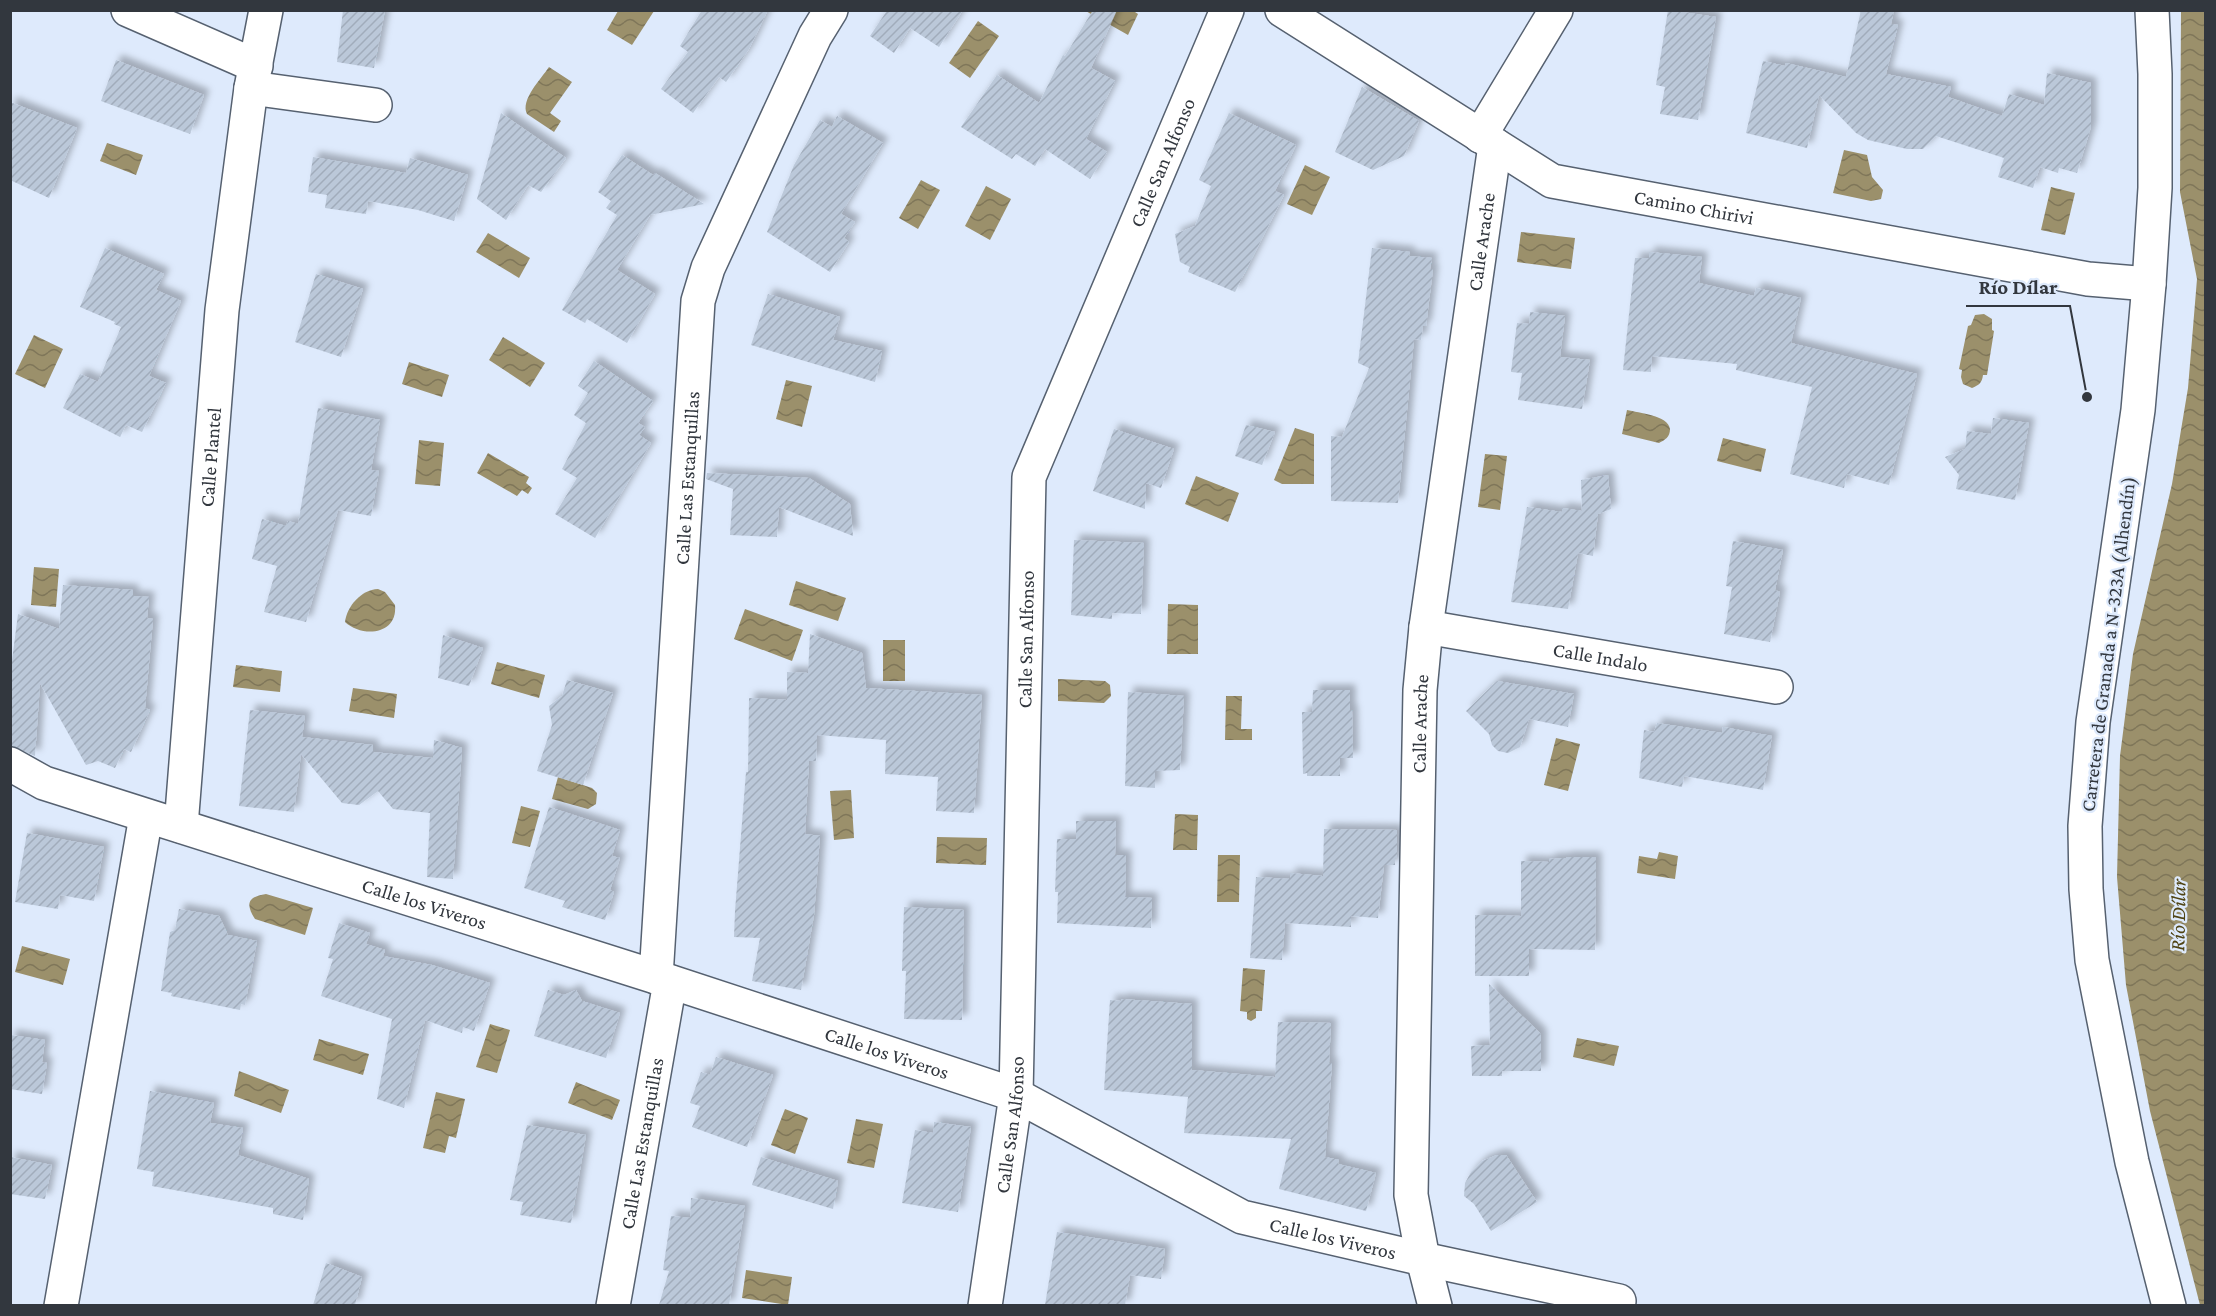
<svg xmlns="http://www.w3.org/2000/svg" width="2216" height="1316" font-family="'Crimson Pro',serif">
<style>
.water{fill:url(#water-waves)}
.building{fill:url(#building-hatch);filter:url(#shadow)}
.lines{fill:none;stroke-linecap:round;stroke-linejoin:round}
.minor-casing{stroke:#566170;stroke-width:36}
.tertiary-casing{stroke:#566170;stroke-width:36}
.minor{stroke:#fff;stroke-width:33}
.tertiary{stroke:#fff;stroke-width:33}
.labels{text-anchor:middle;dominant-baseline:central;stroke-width:4.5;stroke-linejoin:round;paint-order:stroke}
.street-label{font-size:20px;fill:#32373e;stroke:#deeafc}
.water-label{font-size:21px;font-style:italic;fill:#4f4313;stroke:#deeafc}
.leader{fill:none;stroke:#32373e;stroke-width:2}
.callout-dot{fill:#32373e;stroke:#deeafc;stroke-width:2}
.callout-label{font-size:21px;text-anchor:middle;font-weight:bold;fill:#32373e;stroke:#deeafc;stroke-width:4.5;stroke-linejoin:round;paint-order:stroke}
</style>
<defs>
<pattern id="water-waves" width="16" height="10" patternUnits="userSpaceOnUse" patternTransform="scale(1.5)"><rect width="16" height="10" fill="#9b906b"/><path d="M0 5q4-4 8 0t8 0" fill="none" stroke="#7f7659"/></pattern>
<pattern id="building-hatch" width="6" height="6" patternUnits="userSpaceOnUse" patternTransform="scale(1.5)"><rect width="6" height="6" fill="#bbc8d9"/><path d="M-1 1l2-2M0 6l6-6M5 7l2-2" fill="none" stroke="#a1acbb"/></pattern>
<filter id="shadow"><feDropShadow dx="5.5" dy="-5.5" stdDeviation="3" flood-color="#0004"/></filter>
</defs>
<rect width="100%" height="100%" fill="#deeafc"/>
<g class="water">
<path d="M1084,10H1132L1138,14L1128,35Z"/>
<path d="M618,11H654L632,45L607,30Z"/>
<path d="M2181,11H2206L2205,1306L2200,1305L2150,1111L2126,985L2117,877L2120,756L2133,654L2172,484L2188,388L2197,279L2180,192Z"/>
<path d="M978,21L999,36L970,78L949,63Z"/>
<path d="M549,67L572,82L550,113L561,121L554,132L527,114C520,100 541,79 549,67Z"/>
<path d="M107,143L143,155L136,175L100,161Z"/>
<path d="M1844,150L1867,155L1872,177L1883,190L1881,199L1871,201L1833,193Z"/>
<path d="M1305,165L1330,177L1312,215L1287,204Z"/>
<path d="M921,180L940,190L918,229L899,218Z"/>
<path d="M986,186L1011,199L990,240L965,226Z"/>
<path d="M2051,187L2075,193L2065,235L2041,230Z"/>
<path d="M1521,232L1575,238L1571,269L1517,262Z"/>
<path d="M488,233L530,258L519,278L476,252Z"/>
<path d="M1984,314L1992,319V330L1994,331L1987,375H1983C1982,383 1979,385 1972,388L1963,384L1961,377L1962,370L1959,369L1968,326L1971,325L1975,315Z"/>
<path d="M34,335L63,349L45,388L15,374Z"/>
<path d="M503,337L545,363L530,387L489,360Z"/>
<path d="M409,362L449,375L442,397L402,384Z"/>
<path d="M786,380L812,386L802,427L776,419Z"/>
<path d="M1627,410C1639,413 1668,415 1670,429C1670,437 1665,440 1659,443L1622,434Z"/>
<path d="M1295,428L1314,434V484H1282L1274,480Z"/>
<path d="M1723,438L1766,449L1761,472L1717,461Z"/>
<path d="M419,440L444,443L440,486L415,484Z"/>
<path d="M488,453L529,477L526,483L532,488L528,494L522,490L517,496L477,473Z"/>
<path d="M1485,454L1507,456L1500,510L1478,507Z"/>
<path d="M1196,476L1239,493L1228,522L1185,504Z"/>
<path d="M34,567L59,569L56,607L31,605Z"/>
<path d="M796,581L846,598L838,621L789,605Z"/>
<path d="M378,589L385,592L395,605C398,635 362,638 345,622C347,606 361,590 378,589Z"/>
<path d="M1168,604L1198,605V654H1167Z"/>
<path d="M745,609L803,630L792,661L734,639Z"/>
<rect x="883" y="640" width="22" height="41"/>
<path d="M497,662L545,675L539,698L491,684Z"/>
<path d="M236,665L282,671L280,692L233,687Z"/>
<path d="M1058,679L1105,681L1110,685L1111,696L1104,703L1058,701Z"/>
<path d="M353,688L397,694L394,718L349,711Z"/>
<path d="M1226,696H1242L1241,729H1252V740H1225Z"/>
<path d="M1556,738L1580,744L1568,791L1544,785Z"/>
<path d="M558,777L592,788L597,793L596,804L588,809L552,799Z"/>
<path d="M851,790L854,838L834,840L830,791Z"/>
<path d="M521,806L540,811L530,847L512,843Z"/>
<path d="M1175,814L1198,815L1197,850H1173Z"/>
<path d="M937,837L987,838L986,865L936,863Z"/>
<path d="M1659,852L1678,856L1675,879L1637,873L1639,856L1657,859Z"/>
<path d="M1218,855H1240L1239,902H1217Z"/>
<path d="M266,894L313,908L305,935L255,919C245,903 248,897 266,894Z"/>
<path d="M22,946L70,959L63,985L15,972Z"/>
<path d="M1243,968L1265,970L1262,1011H1256V1018L1251,1021L1247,1019V1012L1240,1011Z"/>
<path d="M490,1024L510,1030L497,1073L476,1067Z"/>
<path d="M1577,1038L1619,1046L1614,1066L1573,1057Z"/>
<path d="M319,1039L369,1054L363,1075L313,1060Z"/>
<path d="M239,1071L289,1090L281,1113L234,1096Z"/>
<path d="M576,1082L620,1100L612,1120L568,1103Z"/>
<path d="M436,1092L465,1099L456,1138L449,1136L445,1153L423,1148Z"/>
<path d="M785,1109L808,1118L795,1154L771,1145Z"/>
<path d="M856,1119L883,1124L874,1168L847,1163Z"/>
<path d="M746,1270L792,1277L788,1305L742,1298Z"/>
</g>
<g class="building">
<path d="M343,10H385L374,68L337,62Z"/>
<path d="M702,10H768L749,49L726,82L719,77L693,113L661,89L688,52L680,46Z"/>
<path d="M884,10H963L939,47L910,28L894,53L870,36L886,12Z"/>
<path d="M1093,10H1117L1091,68L1115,81L1086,139L1107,152L1090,179L1045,149L1035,166L1016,154L1012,159L961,127L997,75L1039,103L1063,55L1065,56Z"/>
<path d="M1668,10L1716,17L1698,120L1660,114L1665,87L1656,85Z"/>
<path d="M1861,10H1894L1891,24L1898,25L1886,74L1951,87L1948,97L2002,116L2009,94L2044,105L2047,73L2091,83V127L2077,173L2059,168L2058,173L2040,167L2033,188L1998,177L2004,158L1936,136L1923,149H1907L1868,140L1856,133L1819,95L1807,148L1746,133L1763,61L1785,66L1786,63L1846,77Z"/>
<path d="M116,60L204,95L190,134L101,101Z"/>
<path d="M1362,87L1419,121L1404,156L1373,170L1335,152Z"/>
<path d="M10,102L77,128L49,198L10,180Z"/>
<path d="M501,113L566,158L541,192L528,185L506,220L477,199Z"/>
<path d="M1229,113L1296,145L1275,191L1284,195L1235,292L1188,272L1190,267L1180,262L1175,234L1195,226L1211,186L1199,180Z"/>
<path d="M837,116L883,143L841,214L855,222L844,238L849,242L830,272L767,232L794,165L820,120L832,127Z"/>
<path d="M622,155L653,175L655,173L704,204L650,215L617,270L655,294L627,343L587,319L585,323L562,310L617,215L606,208L611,201L598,192Z"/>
<path d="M313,157L406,173L410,158L468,175L454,221L418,210L368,201L366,214L325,208L327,195L308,192Z"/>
<path d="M105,248L164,274L156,290L181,301L149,376L166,383L142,432L126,425L120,437L63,408L80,374L98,382L121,327L114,324L115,322L80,307Z"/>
<path d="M1372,248L1410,252L1409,256L1432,258L1430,269H1433L1426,326H1423L1421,340L1414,339L1398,503L1331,501V436L1342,437L1369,368L1358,363Z"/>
<path d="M1649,252L1702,257L1699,283L1754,296L1756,288L1801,298L1791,343L1917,374L1889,485L1847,474L1844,488L1790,474L1812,387L1736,370L1737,364L1652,356L1651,372L1623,370L1635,258H1649Z"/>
<path d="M316,274L363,289L341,357L295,342Z"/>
<path d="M768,294L840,317L833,340L882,351L875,382L751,345Z"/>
<path d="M1530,312L1565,316L1560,357L1590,360L1582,409L1518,400L1522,373L1511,372L1515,339L1517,323L1529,324Z"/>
<path d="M594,361L653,401L638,423L645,427L639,435L651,443L595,538L555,514L577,478L562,469L586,423L574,415L588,393L578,386Z"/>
<path d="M318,408L380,420L371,470L379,471L371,516L338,510L306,622L264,612L277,566L252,559L262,519L286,526L288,521L298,524Z"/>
<path d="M1993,418L2029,423L2015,500L1956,489L1959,475L1945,457L1965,449L1967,431L1991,434Z"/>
<path d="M1246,425L1275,432L1262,465L1235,456Z"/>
<path d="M1114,429L1174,449L1161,488L1146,483L1145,509L1093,491Z"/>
<path d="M707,473L809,478L850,504L853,536L779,507L777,537L730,535L733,489L706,479Z"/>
<path d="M1608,475L1611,509L1598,514L1593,556L1578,553L1568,609L1511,602L1527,507L1562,512V508L1582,511L1581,480Z"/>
<path d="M1074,540L1144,543L1141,614L1112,613V619L1071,615Z"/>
<path d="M1733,541L1783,550L1775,590L1780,592L1770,642L1724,634L1732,587L1726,586Z"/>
<path d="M63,585L133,590V596L149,597L147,618L153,619L145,708L150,710L131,752L124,749L115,768L98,761L86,765L40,683L35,756L10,745V676L18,614L59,629Z"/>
<path d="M810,634L862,653L866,688L982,695L974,813L936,811L938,777L885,774L886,740L817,735L816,761H809L805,834L820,836L814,915L801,990L752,981L760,938L734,937L735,911L746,772H748L749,698L787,700V672L808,673Z"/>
<path d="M443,635L483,648L469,686L438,678Z"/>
<path d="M567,680L613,693L583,785L537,771L552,725L549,706L562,696Z"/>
<path d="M1497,681L1574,694L1568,727L1529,719L1520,747L1508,753L1498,751L1492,745L1489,734L1466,711Z"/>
<path d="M1313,690H1350V710H1352L1353,758H1340V776H1307V773L1303,774L1302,712H1312Z"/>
<path d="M1128,692L1184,696L1180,770L1155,771V788L1125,786Z"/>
<path d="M250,710L305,716L302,737L373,745V752L433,758L434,740L462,748L453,879L427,877L430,813L393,809L378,791L359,805L342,803L301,754L294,812L239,806Z"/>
<path d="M1657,723L1722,733L1723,727L1772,736L1763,790L1684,776L1682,787L1639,778L1644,730L1654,732Z"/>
<path d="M549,807L620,830L612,856L620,858L610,890L614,892L605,920L562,907L565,901L524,888Z"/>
<path d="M1076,821H1116L1115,855H1126L1125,897L1152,898L1151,928L1057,923L1058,892H1055L1057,839H1076Z"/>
<path d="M1324,829L1397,830V858H1395V865H1384L1378,918L1351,916V927L1285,923L1282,960L1250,958L1256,877L1290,879V873L1323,876Z"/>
<path d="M27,833L104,847L94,901L60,895L58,909L15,902Z"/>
<path d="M1566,857H1596L1595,950L1529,949V976H1475V915L1521,916V861L1549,862V859L1566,858Z"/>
<path d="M904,907L964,910L962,1020L904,1019L906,971H902Z"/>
<path d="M179,909L219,916L228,935L257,941L245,1005L241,1004L240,1010L171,996L172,993L161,991L170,932L175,930Z"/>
<path d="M339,923L370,933L366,944L385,950L383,956L432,965L490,983L474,1031L463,1027L462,1033L425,1020L404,1108L377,1099L392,1019L321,996L333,959L328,958Z"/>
<path d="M1489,984L1541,1034V1071H1502V1076H1472L1471,1046L1490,1045Z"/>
<path d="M548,990L564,995L576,990L582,1001L620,1013L606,1058L534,1036Z"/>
<path d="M1121,999L1192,1004V1070L1275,1077L1278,1022L1331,1023L1329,1063H1332L1325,1157L1339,1160L1338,1164L1376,1173L1366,1211L1279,1189L1291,1139L1184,1133L1188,1097L1104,1090L1110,1000L1121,1001Z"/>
<path d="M10,1035L45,1040L42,1062L47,1063L42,1094L10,1089Z"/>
<path d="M716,1057L773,1075L747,1147L692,1127L700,1106L690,1103L701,1072L710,1075Z"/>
<path d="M150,1091L214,1103L210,1123L243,1128L238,1155L309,1179L303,1220L273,1214V1208L152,1186L154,1172L137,1169Z"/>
<path d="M934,1122L971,1127L958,1212L902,1203L915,1130L933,1133Z"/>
<path d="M527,1125L586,1135L571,1223L520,1215L523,1202L510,1200Z"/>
<path d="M1497,1155H1506L1537,1202L1491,1231L1474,1204L1464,1196L1465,1183L1471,1172L1482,1161Z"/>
<path d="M10,1157L52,1165L45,1199L10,1194Z"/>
<path d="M761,1157L838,1181L833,1209L752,1185Z"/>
<path d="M691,1198L745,1206L729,1305H659L669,1271L663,1270L671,1216L690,1218Z"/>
<path d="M1057,1232L1165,1249L1161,1279L1130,1275L1125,1305H1045Z"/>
<path d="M326,1263L362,1277L355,1305H313Z"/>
</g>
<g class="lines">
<g class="minor-casing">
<g id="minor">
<path d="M128,10L256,66"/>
<path d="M251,88L375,105"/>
<path d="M1480,136L1556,10"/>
<path id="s1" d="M1426,627L1776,687"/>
<path id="s2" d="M10,764L44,783L656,977L1016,1095L1242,1217L1423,1259L1619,1301"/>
<path id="s3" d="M181,826L222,310L251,88L266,10"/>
<path id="s4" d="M656,977L698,301L708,268L815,36L831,10"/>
<path d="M61,1306L146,816"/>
<path id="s5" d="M613,1306L670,982"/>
<path id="s6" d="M985,1306L1016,1095L1029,477L1227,10"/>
<path id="s7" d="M1435,1306L1423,1259L1411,1195L1420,690L1426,627L1495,145"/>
</g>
</g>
<g class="tertiary-casing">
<g id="tertiary">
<path id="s8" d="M1282,10L1552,181L2088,279L2149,284"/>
<path d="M2152,10L2155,74V188L2149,284L2138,410L2093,722L2085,826L2086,889L2092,960L2132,1162L2169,1306"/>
</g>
</g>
<use href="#minor" class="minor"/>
<use href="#tertiary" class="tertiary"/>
</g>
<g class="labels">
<g class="street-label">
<text stroke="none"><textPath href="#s6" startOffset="1173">Calle San Alfonso</textPath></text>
<text stroke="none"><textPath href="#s8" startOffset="464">Camino Chirivi</textPath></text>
<text stroke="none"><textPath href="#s7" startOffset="1071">Calle Arache</textPath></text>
<text stroke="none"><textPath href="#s3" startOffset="370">Calle Plantel</textPath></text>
<text stroke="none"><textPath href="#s4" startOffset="500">Calle Las Estanquillas</textPath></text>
<text stroke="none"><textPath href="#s6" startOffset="669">Calle San Alfonso</textPath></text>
<text transform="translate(2108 644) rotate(-83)">Carretera de Granada a N-323A (Alhendín)</text>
<text stroke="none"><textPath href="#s1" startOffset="177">Calle Indalo</textPath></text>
<text stroke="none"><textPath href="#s7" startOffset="585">Calle Arache</textPath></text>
<text stroke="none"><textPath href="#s2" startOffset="438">Calle los Viveros</textPath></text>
<text stroke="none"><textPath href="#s2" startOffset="924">Calle los Viveros</textPath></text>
<text stroke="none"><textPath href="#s6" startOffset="183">Calle San Alfonso</textPath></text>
<text stroke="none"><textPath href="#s5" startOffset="165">Calle Las Estanquillas</textPath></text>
<text stroke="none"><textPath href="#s2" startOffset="1410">Calle los Viveros</textPath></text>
</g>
<g class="water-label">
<text transform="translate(2178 915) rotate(-89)">Río Dílar</text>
</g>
</g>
<path class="leader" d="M2087 397L2070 306H1966"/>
<circle class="callout-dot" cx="2087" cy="397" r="6"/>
<g class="callout-label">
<text x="2018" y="294">Río Dílar</text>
</g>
<rect width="2216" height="1316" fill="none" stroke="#32373e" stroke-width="24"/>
</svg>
